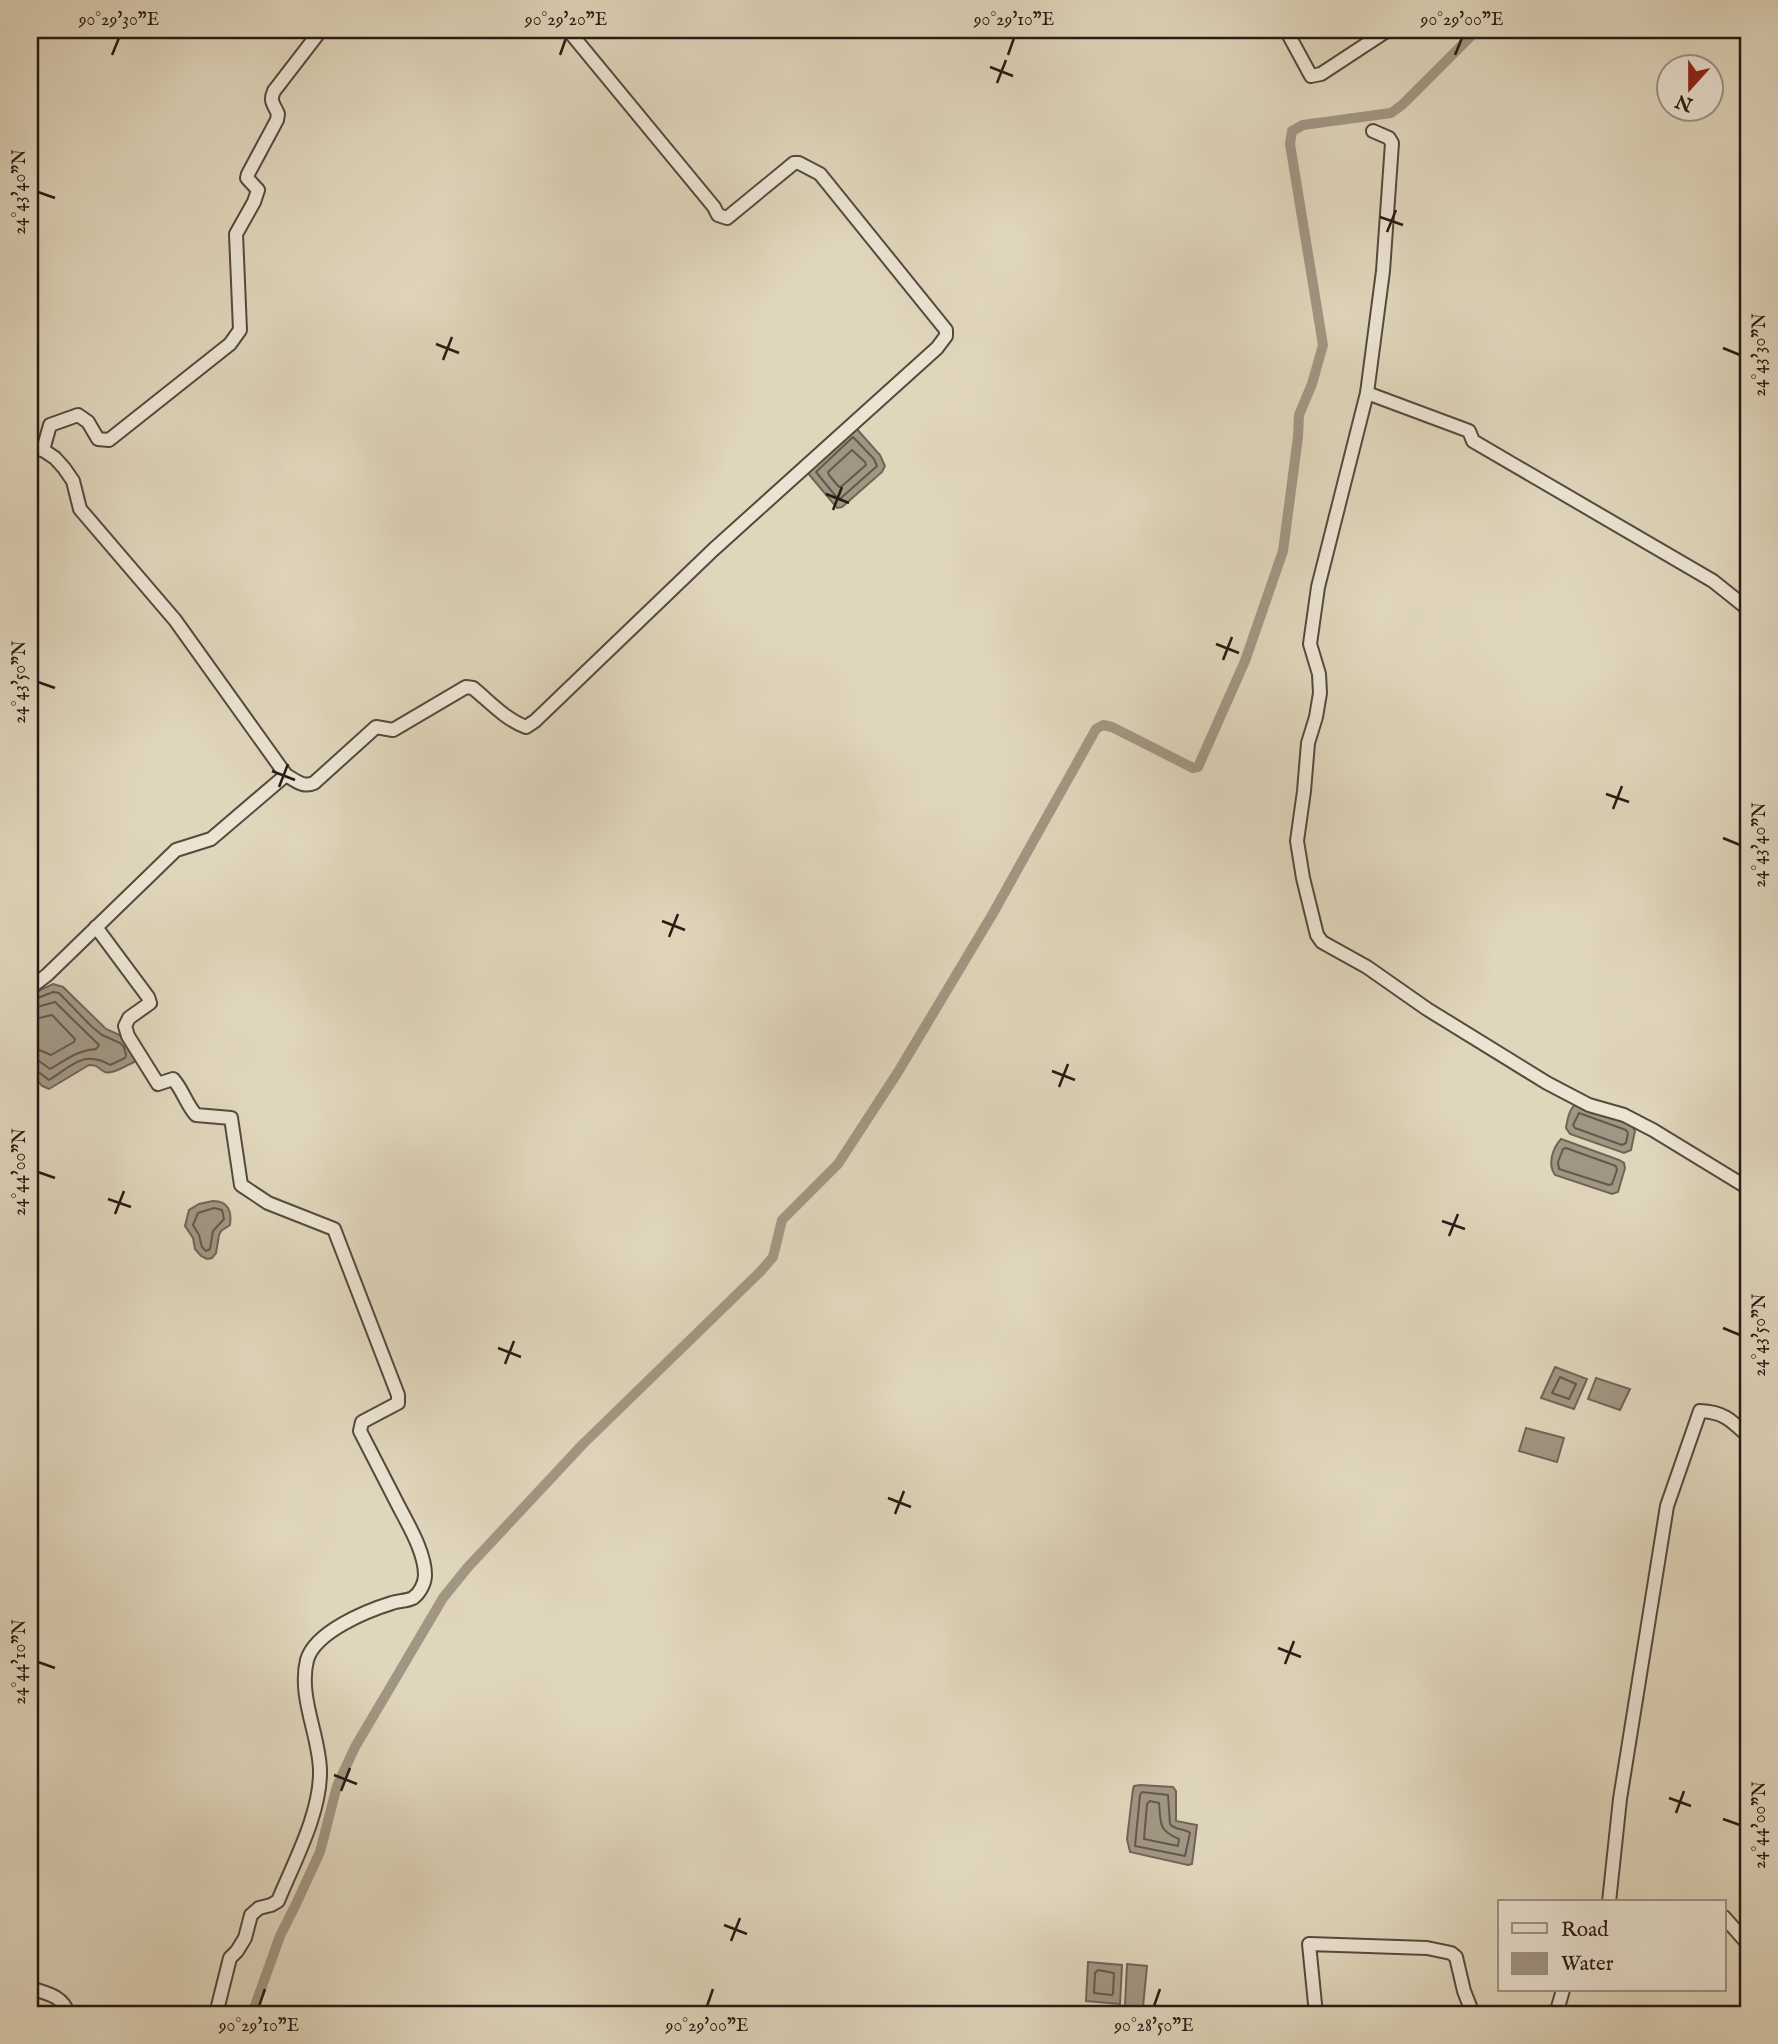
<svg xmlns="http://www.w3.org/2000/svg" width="1778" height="2044" font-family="'IM FELL English',serif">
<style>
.water{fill:#a19683;stroke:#716457;stroke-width:2}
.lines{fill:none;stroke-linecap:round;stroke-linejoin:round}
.shore{stroke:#64584c;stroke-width:2}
.canal{stroke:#a19683;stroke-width:10}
.minor-casing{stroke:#56493e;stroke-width:16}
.minor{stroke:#ebe4d3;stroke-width:12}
.ticks{fill:none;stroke:#281a14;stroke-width:2.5}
.neatline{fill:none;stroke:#281a14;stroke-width:2.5}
.ticks-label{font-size:18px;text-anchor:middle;fill:#281a14}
</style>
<rect width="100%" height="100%" fill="#e0d6bc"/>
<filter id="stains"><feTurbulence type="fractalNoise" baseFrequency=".00286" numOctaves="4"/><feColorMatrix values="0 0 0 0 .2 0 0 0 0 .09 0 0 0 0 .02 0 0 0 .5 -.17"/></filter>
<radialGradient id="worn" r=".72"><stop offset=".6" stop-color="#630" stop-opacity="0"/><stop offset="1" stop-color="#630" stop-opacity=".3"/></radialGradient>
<g class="water">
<path d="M855,427L880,455L885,466L882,472L842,507L837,508L807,472Z"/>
<path d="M53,984L63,987L106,1029L124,1037L135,1058L134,1062C127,1065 113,1075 105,1072C97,1068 99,1065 89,1065L49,1089L42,1086L30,1072V995Z"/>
<path d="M1576,1104L1631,1124L1635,1131L1631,1150L1624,1153L1570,1134L1566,1128C1567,1121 1569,1108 1576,1104Z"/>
<path d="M1561,1139L1619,1160L1624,1163L1625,1168L1618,1192L1612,1194L1555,1175C1547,1164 1553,1148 1561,1139Z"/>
<path d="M213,1201C228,1201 232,1211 230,1225L221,1231L219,1235L216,1253L212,1258L207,1259L201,1256L195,1249L193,1238L185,1226L189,1210L199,1204Z"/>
<path d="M1555,1367L1587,1379L1574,1409L1541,1398Z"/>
<path d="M1596,1378L1630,1389L1620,1410L1588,1399Z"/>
<path d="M1526,1428L1564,1438L1557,1462L1519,1451Z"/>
<path d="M1140,1785L1173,1787L1176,1791V1821L1197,1825L1192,1864L1188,1865L1130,1852L1127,1839L1133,1789L1134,1786Z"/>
<path d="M1088,1962L1122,1965L1120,2004L1086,2001Z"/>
<path d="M1127,1964L1147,1966L1143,2007L1125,2006Z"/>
</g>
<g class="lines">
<g class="shore">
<path d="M853,437L874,459L877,466L841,498L838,499L816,472Z"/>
<path d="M852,450L865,462L866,465L842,486L839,487L829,475L828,472Z"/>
<path d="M30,1001L53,992L59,993L91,1026L102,1035L120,1043L124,1047L126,1055L125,1058L110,1065C83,1049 71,1067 49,1080L36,1070L30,1068"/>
<path d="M30,1009L55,1002L99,1045L96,1049C78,1050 66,1060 50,1069L39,1061L30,1060"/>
<path d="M30,1020L52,1015L75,1039L74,1042L51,1055L39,1050L30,1049"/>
<path d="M1579,1113L1626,1130L1628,1133L1626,1143L1622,1145L1575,1128L1573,1125Z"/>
<path d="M1566,1148L1616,1166L1617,1170L1612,1184L1609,1185L1559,1169L1558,1162L1563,1149Z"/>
<path d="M214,1208L222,1210L224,1219L213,1231L210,1249L206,1251L202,1247L199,1235L193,1225L198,1213Z"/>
<path d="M1560,1377L1576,1384L1569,1399L1552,1393Z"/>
<path d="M1142,1792L1168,1795L1170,1824C1176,1831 1185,1828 1190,1833L1185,1856L1135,1846L1140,1795Z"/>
<path d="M1150,1801L1159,1803C1161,1824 1158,1830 1179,1839L1178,1846L1144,1839L1147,1804Z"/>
<path d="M1098,1970L1114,1973L1113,1993L1112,1995L1094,1993L1095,1973Z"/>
</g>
<path class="canal" d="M252,2014L280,1936L296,1904L320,1852L337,1786L355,1747L443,1598L468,1567L583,1444L760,1272L773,1257L782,1220L838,1164L898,1072L992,915L1096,729L1103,725L1112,727L1193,768L1198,767L1245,661L1283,551L1298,437L1299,415L1312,384L1323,345L1290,144L1292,131L1303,125L1391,113L1402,105L1477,30"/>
<g class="minor-casing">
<g id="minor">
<path d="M1286,30L1311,76L1321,74L1388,30"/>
<path d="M1373,131L1389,138L1392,143L1383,271L1367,393L1318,587L1310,644L1319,674L1320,693L1316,717L1308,743L1304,791L1297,841L1303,878L1317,935L1322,942L1367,967L1427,1009L1547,1083L1589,1105L1624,1115L1653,1130L1748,1188"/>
<path d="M1367,393L1469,431L1473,441L1713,581L1748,609"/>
<path d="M30,448L43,450L55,458L64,468L73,481L80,509L175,620L286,775C295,780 303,788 314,783L376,727L393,730L466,687L473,688C490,702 505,719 526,727L535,721L713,550L937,348L946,336V330L820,174L799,163H794L727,218L718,215L714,207L568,30"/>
<path d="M43,450L50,425L78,415L88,422L98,439L109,440L230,344L240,330L236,234L254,202L258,190L247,178L248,174L277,120L278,114C274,104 269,102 274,91L321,30"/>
<path d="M96,927L148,997L150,1003L129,1018L125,1026L128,1036L158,1084L173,1079C183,1090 186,1104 196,1115L231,1118L241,1185L268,1203L334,1229L398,1395V1403L362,1422L360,1431C372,1454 384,1478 396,1501C407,1523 425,1551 425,1575C425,1583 420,1593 413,1598C407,1601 398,1601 392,1603C366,1611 315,1632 307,1660C298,1697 319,1734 320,1770C321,1813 294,1862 278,1901L271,1905L259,1908L251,1915L245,1938L237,1951L230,1958L216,2014"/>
<path d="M30,988L47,975L176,850L211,839L286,775"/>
<path d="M1609,1902L1620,1799L1667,1506L1700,1411C1724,1412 1731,1420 1748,1436"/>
<path d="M1724,1917L1748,1944"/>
<path d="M30,1988C46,1993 64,1996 68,2014"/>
<path d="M1316,2014L1309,1944L1427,1948L1451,1953L1456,1957L1464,1991L1473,2014"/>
<path d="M1556,2014L1563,1990"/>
</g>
</g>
<use href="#minor" class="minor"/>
</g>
<path class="ticks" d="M112,55L119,38M560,55L566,38M1008,55L1014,38M1455,55L1462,38M990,67L1013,76M997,83L1006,60M38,192L55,198M1380,217L1403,225M1387,232L1396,210M436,344L459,353M1723,348L1740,355M443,360L452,337M826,494L849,503M833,510L842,487M1216,644L1239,653M1223,660L1232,637M38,682L55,688M272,771L295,780M279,787L288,764M1606,794L1629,802M1613,809L1622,786M1723,838L1740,845M662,921L685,930M669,937L678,914M1052,1071L1075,1080M1059,1087L1068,1064M38,1172L55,1178M108,1199L131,1207M115,1214L124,1191M1442,1221L1465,1229M1449,1236L1458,1214M1723,1328L1740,1335M498,1348L521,1357M505,1364L514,1341M888,1498L911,1507M895,1514L904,1491M1278,1648L1301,1657M38,1662L55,1668M1285,1664L1294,1641M334,1775L357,1784M341,1791L350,1768M1669,1798L1691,1806M1676,1813L1684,1791M1723,1819L1740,1825M724,1925L747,1934M731,1941L740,1918M259,2006L265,1989M707,2006L713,1989M1154,2006L1160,1989"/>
<rect width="1778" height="2044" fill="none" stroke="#e0d6bc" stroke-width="77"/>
<rect x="1498" y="1900" width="228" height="91" fill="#ebe4d3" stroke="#9d9387" stroke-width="2"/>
<rect x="1512" y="1923" width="35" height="10" fill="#ebe4d3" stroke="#9d9387" stroke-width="2"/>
<text x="1561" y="1936" font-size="21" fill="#281a14">Road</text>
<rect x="1512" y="1953" width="35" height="21" fill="#a19683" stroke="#9d9387" stroke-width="2"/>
<text x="1561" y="1970" font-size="21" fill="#281a14">Water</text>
<g transform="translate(1690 88) rotate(201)"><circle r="33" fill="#ebe4d3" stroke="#9d9387" stroke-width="2"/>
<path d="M0-5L12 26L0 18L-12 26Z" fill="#8f2418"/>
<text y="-10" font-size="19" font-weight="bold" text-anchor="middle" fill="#281a14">N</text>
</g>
<rect x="38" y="38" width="1702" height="1968" class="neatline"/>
<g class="ticks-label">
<text x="119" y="25">90°29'30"E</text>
<text x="566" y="25">90°29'20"E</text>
<text x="1014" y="25">90°29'10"E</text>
<text x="1462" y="25">90°29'00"E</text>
<text transform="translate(19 192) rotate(-90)" y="6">24°43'40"N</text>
<text transform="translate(1759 355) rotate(-90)" y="6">24°43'30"N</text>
<text transform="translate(19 682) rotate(-90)" y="6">24°43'50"N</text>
<text transform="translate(1759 845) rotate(-90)" y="6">24°43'40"N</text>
<text transform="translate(19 1172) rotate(-90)" y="6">24°44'00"N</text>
<text transform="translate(1759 1335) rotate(-90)" y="6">24°43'50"N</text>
<text transform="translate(19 1662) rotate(-90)" y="6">24°44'10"N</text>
<text transform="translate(1759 1825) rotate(-90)" y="6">24°44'00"N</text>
<text x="259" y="2031">90°29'10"E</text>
<text x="707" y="2031">90°29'00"E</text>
<text x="1154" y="2031">90°28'50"E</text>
</g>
<rect width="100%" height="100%" filter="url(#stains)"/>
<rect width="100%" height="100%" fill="url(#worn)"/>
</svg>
